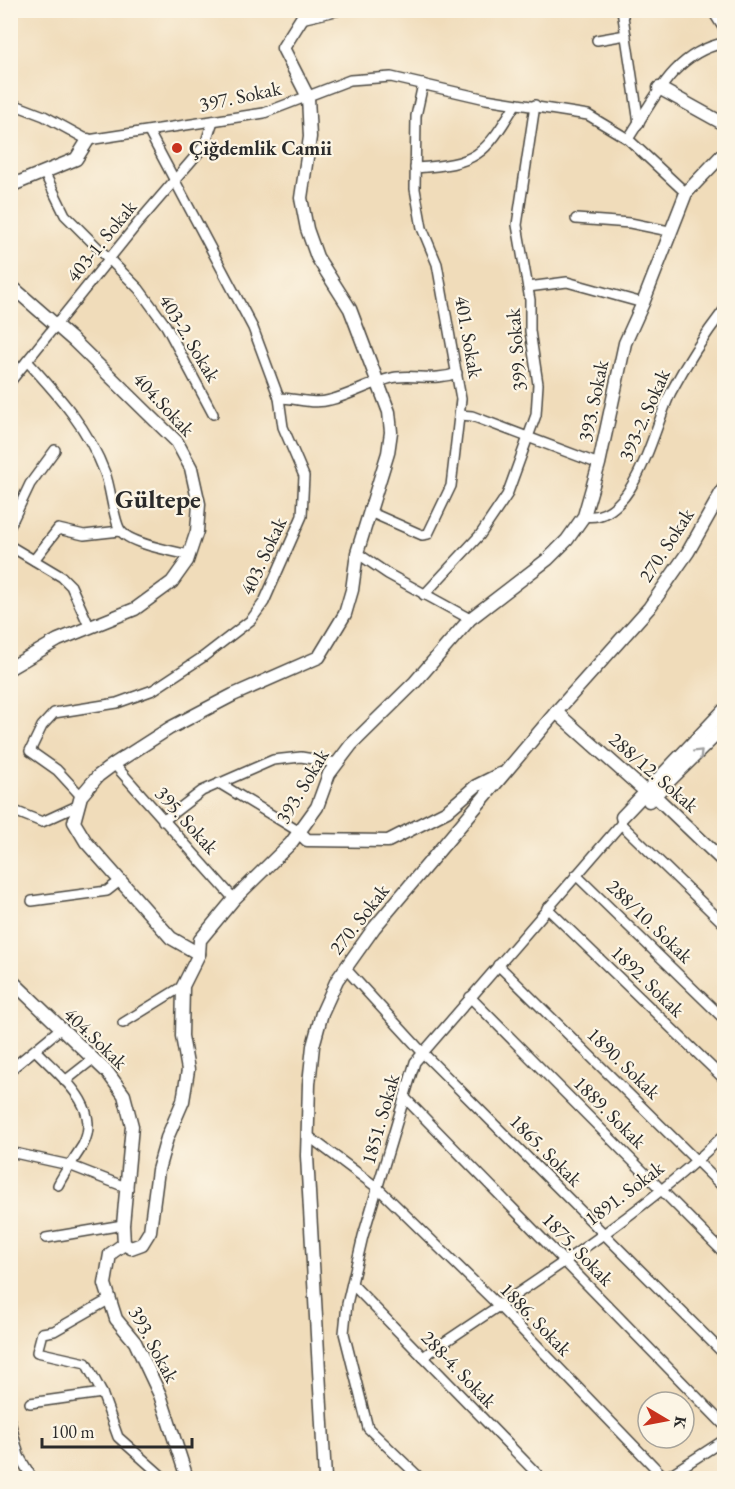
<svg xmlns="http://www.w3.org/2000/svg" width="735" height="1489" font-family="'EB Garamond',serif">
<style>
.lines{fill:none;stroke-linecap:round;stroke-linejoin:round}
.minor-casing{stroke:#494640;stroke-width:12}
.tertiary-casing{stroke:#494640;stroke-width:15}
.minor{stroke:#fff;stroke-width:9}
.tertiary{stroke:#fff;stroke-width:12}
.oneway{stroke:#a0a0a0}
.poi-dot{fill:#c8321e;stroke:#fcf5e5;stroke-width:2}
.labels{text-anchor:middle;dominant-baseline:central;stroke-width:4.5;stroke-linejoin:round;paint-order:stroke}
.street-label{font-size:20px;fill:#2b2b2b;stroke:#fcf5e5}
.poi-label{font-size:20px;font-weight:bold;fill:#2b2b2b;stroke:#fcf5e5;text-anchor:start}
.district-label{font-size:26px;font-weight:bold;fill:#2b2b2b;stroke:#fcf5e5}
</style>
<rect width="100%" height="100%" fill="#fcf5e5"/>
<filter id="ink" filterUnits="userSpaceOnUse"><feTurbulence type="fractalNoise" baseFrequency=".0167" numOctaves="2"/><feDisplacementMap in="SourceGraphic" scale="12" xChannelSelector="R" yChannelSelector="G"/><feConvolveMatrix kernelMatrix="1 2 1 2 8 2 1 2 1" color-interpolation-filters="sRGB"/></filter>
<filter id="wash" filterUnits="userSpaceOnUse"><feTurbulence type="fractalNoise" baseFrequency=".008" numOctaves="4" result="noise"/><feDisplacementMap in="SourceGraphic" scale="24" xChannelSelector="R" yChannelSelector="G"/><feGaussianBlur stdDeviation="1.35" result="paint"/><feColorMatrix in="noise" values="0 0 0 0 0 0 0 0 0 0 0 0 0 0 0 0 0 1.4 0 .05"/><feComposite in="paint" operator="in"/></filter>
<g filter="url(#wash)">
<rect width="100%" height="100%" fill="#f0dcba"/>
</g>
<g filter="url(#ink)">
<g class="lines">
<g class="minor-casing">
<g id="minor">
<path d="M622,10L639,123"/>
<path d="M712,10L724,29"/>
<path d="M301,19L340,10"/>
<path d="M597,40L626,35"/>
<path d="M10,103L44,116L88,140L264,113L350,80L391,77L486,99L588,115L628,139L686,193"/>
<path d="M628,139C654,100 673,53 724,43"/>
<path d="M415,168C477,164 484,156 515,105"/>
<path d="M44,172L65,215L139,289L166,326L213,414"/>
<path d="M576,219L630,223L669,231"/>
<path d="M528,287L567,282L643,303"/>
<path d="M27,361C59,396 88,428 105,473C111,488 113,518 120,530C129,544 173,551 189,555"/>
<path d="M10,382L138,223L205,145L213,121"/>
<path d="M279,398C297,398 313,405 330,400C352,395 375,380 397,377C419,375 436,381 457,373"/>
<path d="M460,415L472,416L599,464"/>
<path d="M372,513L422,535L428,534L451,486L461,399L437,264L422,228L415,189L416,116L423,84"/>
<path d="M584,516C635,525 654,425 671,392C687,362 704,336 724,310"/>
<path d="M10,526L30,484L55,450"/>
<path d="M10,546L62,577L71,586L90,628"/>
<path d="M357,553L388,574L470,619"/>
<path d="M34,560L58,529L84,535L120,531"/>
<path d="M424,595L480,535L507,495L536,415L538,384L530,331V300L517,225L535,105"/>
<path d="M114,764L234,899"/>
<path d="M219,783L298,831"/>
<path d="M81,796L57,770L30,751L42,726L54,713L117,703L153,690L203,657L251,620L264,602L302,516L304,476L283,427L279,398L253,328L149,132"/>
<path d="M12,810L42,822L77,806"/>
<path d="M163,821L202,791L273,760L301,757L337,763"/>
<path d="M621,824L724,924"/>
<path d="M576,875L724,1019"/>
<path d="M32,901L107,891L121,880"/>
<path d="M547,908L724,1079"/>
<path d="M498,965L724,1188"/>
<path d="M345,968L423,1053L724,1354"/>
<path d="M470,997L724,1253"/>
<path d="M123,1023L183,986"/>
<path d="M36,1051C59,1075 103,1107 83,1145C75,1158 65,1171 58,1185"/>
<path d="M10,1070L60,1029"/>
<path d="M65,1081L93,1059"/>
<path d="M405,1098L724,1425"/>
<path d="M307,1135L379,1189L498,1305L665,1478"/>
<path d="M10,1152L69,1165L128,1188"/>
<path d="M46,1238L123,1225"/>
<path d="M352,1284L541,1478"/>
<path d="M110,1299L54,1331L42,1333L37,1352L86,1363L102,1393L118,1437L164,1478"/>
<path d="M423,1357C525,1287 635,1221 724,1135"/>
<path d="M30,1403L102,1393"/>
<path d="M10,1421L19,1456L32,1478"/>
<path d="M420,1478L368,1428L344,1333L347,1304L363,1236L415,1062L621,824L622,817"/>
<path d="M665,1478L724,1440"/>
</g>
</g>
<g class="tertiary-casing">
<g id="tertiary">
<path d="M659,88L724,124"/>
<path d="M10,186L76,159L88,140"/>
<path d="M10,285L73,340L177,442L191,468L199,504L197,531L187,561L172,582L135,609L58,640L10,668"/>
<path d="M556,712L647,793L656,797L724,862"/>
<path d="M649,801L724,727"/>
<path d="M622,817L724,710"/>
<path d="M298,831L307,840L388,841L447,811L476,786L500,774"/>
<path d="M199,954L171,938L86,842L74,822L81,796L98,776L114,764L170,728L233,695L319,657L345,614L352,590L357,553L388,453L391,432L389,412L350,309L317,257L307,229L301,198L310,137L308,97L283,48L307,10"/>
<path d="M10,979L108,1073L124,1095L132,1126L123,1225L124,1244"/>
<path d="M187,1478L160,1395L135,1342L116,1319L105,1284L110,1254L124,1244L131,1248L142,1244L150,1231L158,1170L167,1138L183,1101L188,1070L182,1036L183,986L199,954L200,940L234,899L291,843L317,807L329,774L351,745L415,682L470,619L548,559L567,540L584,516L599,464L625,343L643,303L686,193L724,153"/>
<path d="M325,1478L307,1156L309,1084L313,1046L322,1013L337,980L374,928L556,712L649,608L688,552L724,488"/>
</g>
</g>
<use href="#minor" class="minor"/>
<use href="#tertiary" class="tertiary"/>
</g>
<defs><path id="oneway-chevron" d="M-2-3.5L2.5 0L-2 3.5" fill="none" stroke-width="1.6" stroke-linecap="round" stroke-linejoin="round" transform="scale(1.5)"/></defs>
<use class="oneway" href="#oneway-chevron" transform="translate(699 753) rotate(-45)"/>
</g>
<circle class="poi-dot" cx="177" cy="148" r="6"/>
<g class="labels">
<g class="street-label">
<text transform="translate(240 96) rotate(-12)">397. Sokak</text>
<text transform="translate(101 241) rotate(-51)">403-1. Sokak</text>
<text transform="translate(469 337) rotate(80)">401. Sokak</text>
<text transform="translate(190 338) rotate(59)">403-2. Sokak</text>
<text transform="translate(516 350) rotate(-95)">399. Sokak</text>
<text transform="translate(593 401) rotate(-78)">393. Sokak</text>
<text transform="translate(164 404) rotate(47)">404.Sokak</text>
<text transform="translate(644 415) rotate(-66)">393-2. Sokak</text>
<text transform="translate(666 545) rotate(-57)">270. Sokak</text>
<text transform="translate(263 556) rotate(-65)">403. Sokak</text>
<text transform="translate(654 772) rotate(41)">288/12. Sokak</text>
<text transform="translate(302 786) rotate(-59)">393. Sokak</text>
<text transform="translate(187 820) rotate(48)">395. Sokak</text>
<text transform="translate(359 919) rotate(-52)">270. Sokak</text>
<text transform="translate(650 921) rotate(44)">288/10. Sokak</text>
<text transform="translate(648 981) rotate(44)">1892. Sokak</text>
<text transform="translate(96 1038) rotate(44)">404.Sokak</text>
<text transform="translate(624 1063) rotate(44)">1890. Sokak</text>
<text transform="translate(610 1112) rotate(45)">1889. Sokak</text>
<text transform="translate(380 1119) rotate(-74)">1851. Sokak</text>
<text transform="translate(546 1150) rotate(45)">1865. Sokak</text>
<text transform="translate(624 1193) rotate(-37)">1891. Sokak</text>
<text transform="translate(578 1249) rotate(46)">1875. Sokak</text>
<text transform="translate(536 1319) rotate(46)">1886. Sokak</text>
<text transform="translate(154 1344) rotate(62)">393. Sokak</text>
<text transform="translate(459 1369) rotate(46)">288-4. Sokak</text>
</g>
<g class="poi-label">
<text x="189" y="148">Çiğdemlik Camii</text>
</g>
<g class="district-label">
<text x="158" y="499">Gültepe</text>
</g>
</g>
<rect width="735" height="1489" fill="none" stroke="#fcf5e5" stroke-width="36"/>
<g transform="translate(666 1420) rotate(100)"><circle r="28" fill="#fcf5e5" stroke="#a8a49b" stroke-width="1.5"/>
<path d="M0-4.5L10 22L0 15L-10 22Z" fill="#c8321e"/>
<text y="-9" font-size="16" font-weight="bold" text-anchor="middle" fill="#2b2b2b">K</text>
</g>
<path d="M42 1438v9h150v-9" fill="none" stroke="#2b2b2b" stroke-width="3"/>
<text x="51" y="1438" font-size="18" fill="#2b2b2b" stroke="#fcf5e5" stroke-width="4.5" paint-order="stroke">100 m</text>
</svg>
